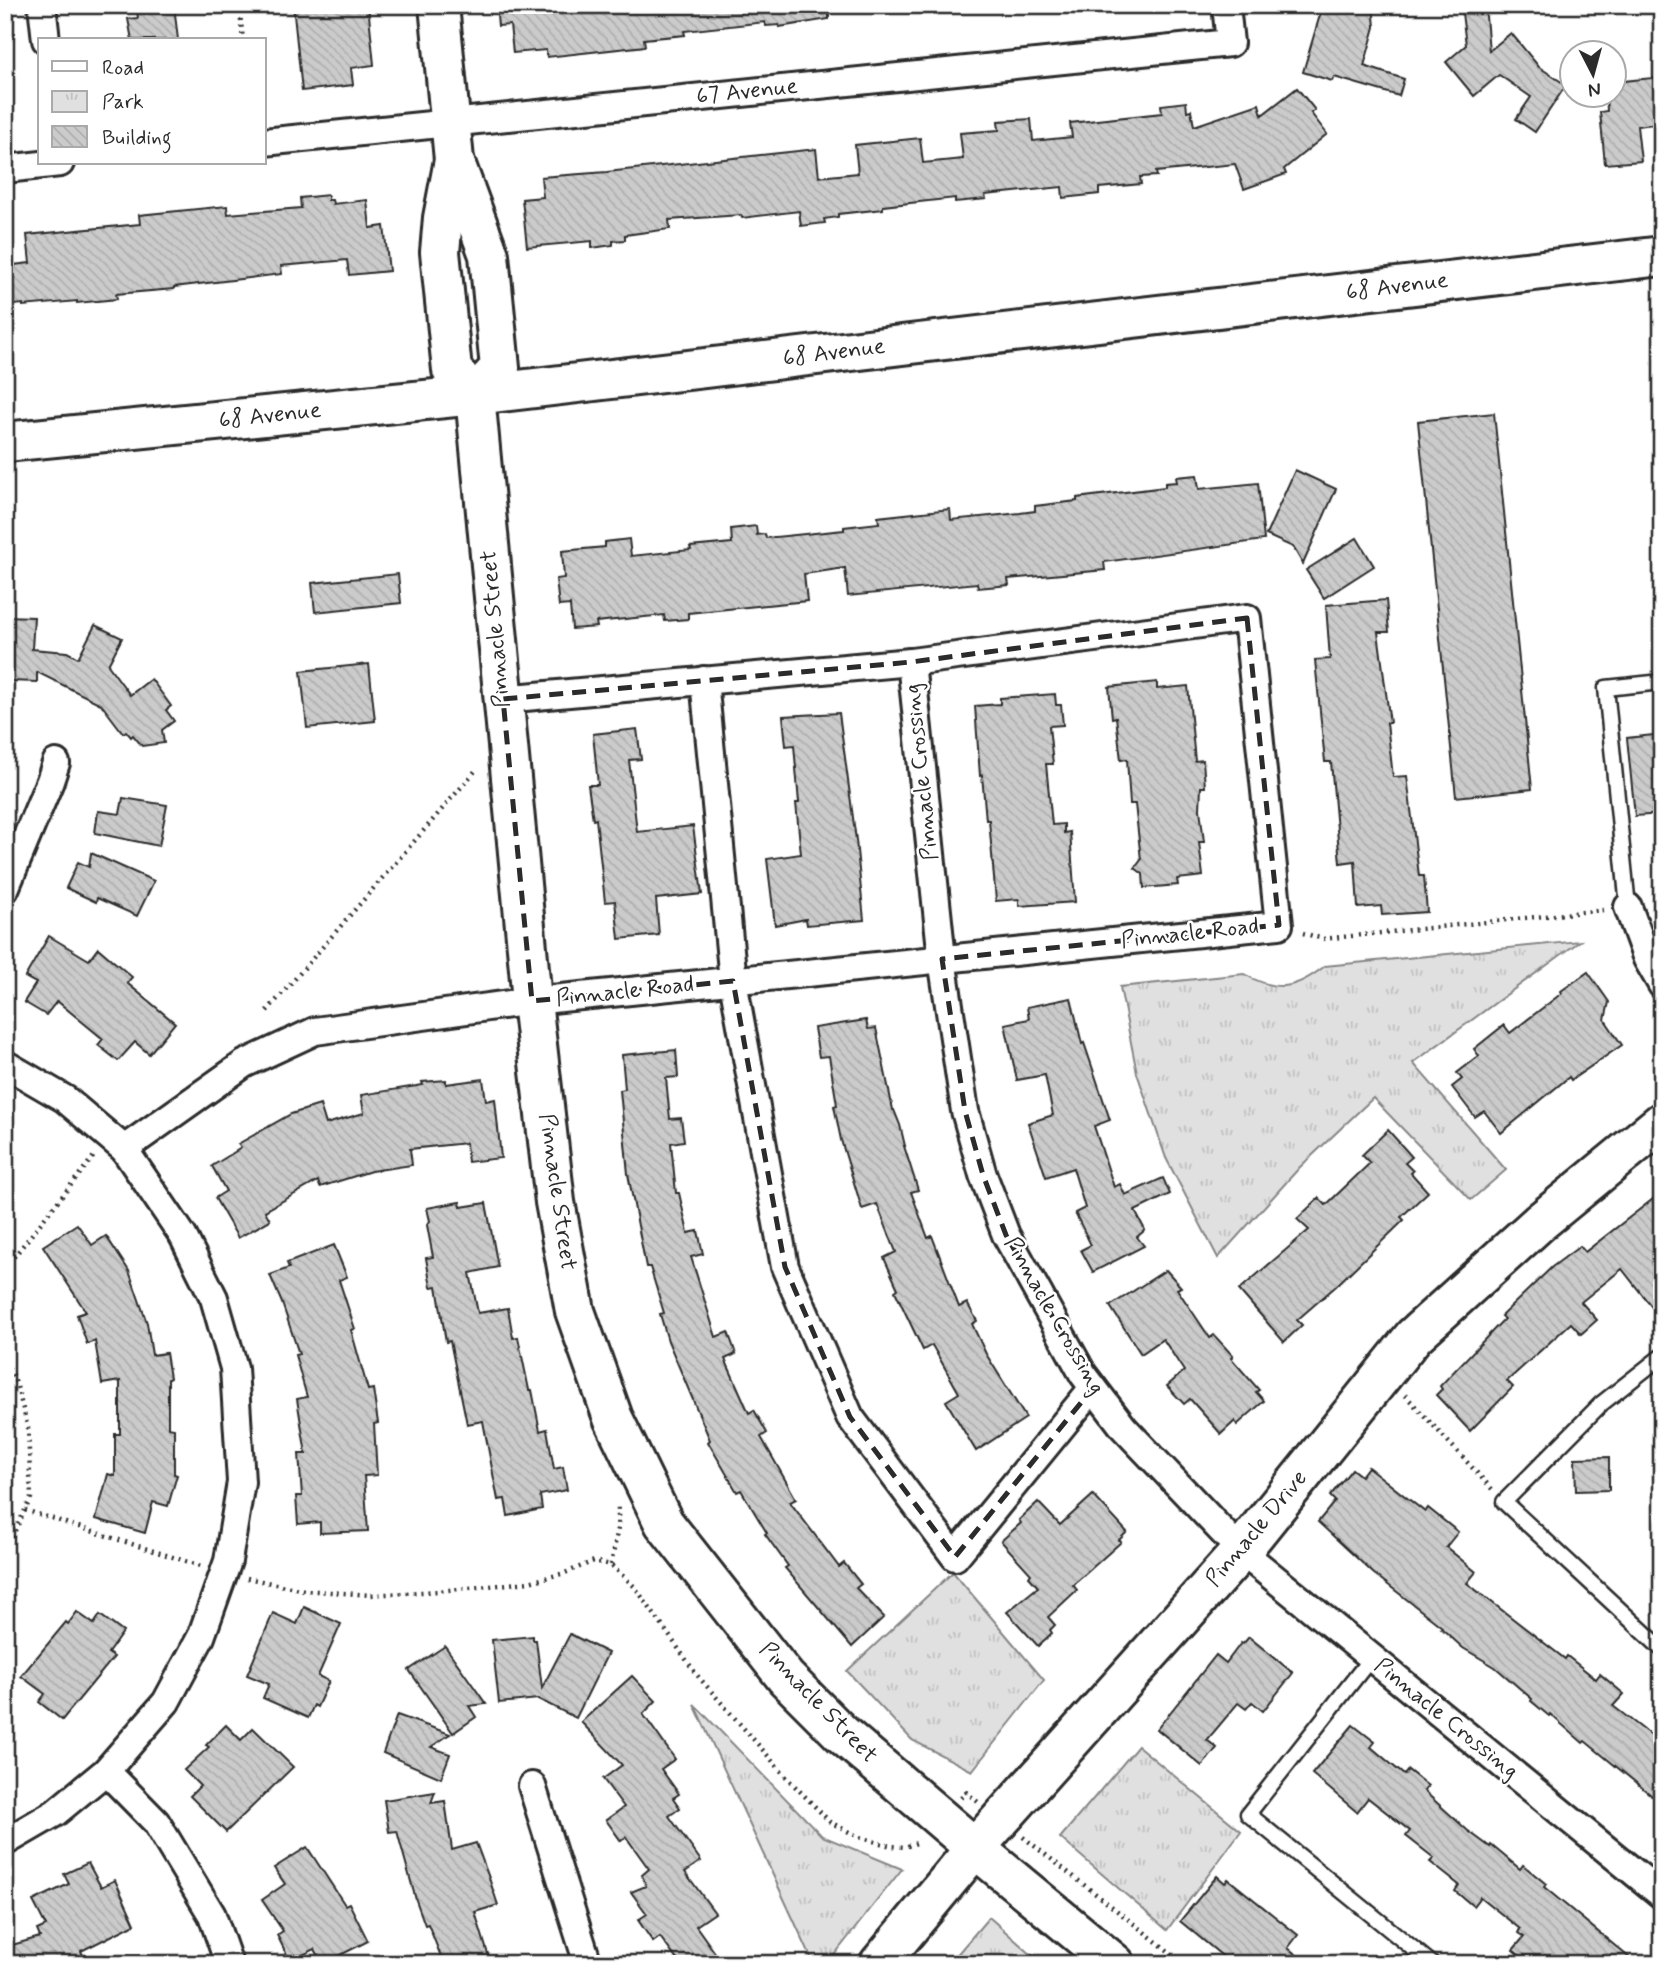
<svg xmlns="http://www.w3.org/2000/svg" width="1667" height="1969" font-family="Mynerve,sans-serif">
<style>
.park{fill:url(#park-tufts);stroke:#868686;stroke-width:2}
.building{fill:url(#building-back-hatch);stroke:#2b2b2b;stroke-width:2}
.lines{fill:none;stroke-linecap:round;stroke-linejoin:round}
.lane-casing{stroke:#2b2b2b;stroke-width:19}
.street-casing{stroke:#2b2b2b;stroke-width:32}
.secondary-casing{stroke:#2b2b2b;stroke-width:44}
.path{stroke:#2b2b2b;stroke-width:4.5;stroke-dasharray:2 5;stroke-linecap:butt}
.lane{stroke:#fff;stroke-width:14}
.street{stroke:#fff;stroke-width:26}
.secondary{stroke:#fff;stroke-width:38}
.marked{fill:none;stroke:#2b2b2b;stroke-width:5;stroke-dasharray:14 9;stroke-linejoin:round}
.labels{text-anchor:middle;dominant-baseline:central;stroke-width:5;stroke-linejoin:round;paint-order:stroke}
.street-label{font-size:23px;fill:#2b2b2b;stroke:#fff}
</style>
<defs>
<pattern id="park-tufts" width="24" height="20" patternUnits="userSpaceOnUse" patternTransform="scale(1.75)"><rect width="24" height="20" fill="#e0e0e0"/><path d="M3 7l-1-3M5 7V3M7 7l1-3M15 17l-1-3M17 17v-4M19 17l1-3" fill="none" stroke="#c0c0c0"/></pattern>
<pattern id="building-back-hatch" width="6" height="6" patternUnits="userSpaceOnUse" patternTransform="scale(1.75)"><rect width="6" height="6" fill="#cbcbcb"/><path d="M-1 5l2 2M0 0l6 6M5-1l2 2" fill="none" stroke="#aeaeae"/></pattern>
</defs>
<rect width="100%" height="100%" fill="#fff"/>
<filter id="ink" filterUnits="userSpaceOnUse"><feTurbulence type="fractalNoise" baseFrequency=".0143" numOctaves="2"/><feDisplacementMap in="SourceGraphic" scale="14" xChannelSelector="R" yChannelSelector="G"/><feConvolveMatrix kernelMatrix="1 2 1 2 8 2 1 2 1" color-interpolation-filters="sRGB"/></filter>
<g filter="url(#ink)">
<g class="park">
<path d="M1580,941L1413,1063L1506,1170L1471,1200L1373,1098L1300,1167L1218,1258L1166,1158L1137,1073L1120,987L1244,974C1277,993 1296,989 1325,966Z"/>
<path d="M953,1572L1044,1680L972,1771L912,1740L847,1671Z"/>
<path d="M694,1704L822,1836L902,1869L827,1964H814Z"/>
<path d="M1138,1746L1241,1831L1167,1930L1060,1838Z"/>
<path d="M989,1917L1042,1964H949Z"/>
</g>
<g class="building">
<path d="M136,5H174L178,40H132L128,19L138,18Z"/>
<path d="M293,5H368L374,65L351,68L353,85L302,91Z"/>
<path d="M496,5H829V19L779,27V25L766,26L765,22L684,31L685,35L644,39L645,46L547,57L546,50L513,53L510,25L498,26Z"/>
<path d="M1323,5H1373L1375,27L1364,66L1404,79L1399,96L1334,77L1332,81L1303,72Z"/>
<path d="M1461,5H1485L1489,51L1511,33L1539,67L1566,85L1535,132L1516,119L1531,97L1499,75L1474,96L1446,62L1466,45Z"/>
<path d="M1662,77V123L1637,126L1641,161L1605,164L1600,112L1607,111L1606,94H1614V82Z"/>
<path d="M1297,88L1315,110L1311,113L1327,134L1284,169L1286,174L1244,189L1235,164L1156,172L1157,176L1140,177L1141,184L1099,188V194L1063,198L1062,187L985,195L986,199L955,202V198L883,206V209L838,214V217L824,219L825,223L801,226L799,211L742,218L741,215L669,220L670,229L625,235V240L613,241V245L592,248V241L527,247L522,199L543,197L541,177L607,172L816,149L819,177L858,173L855,145L920,138L923,163L963,159L960,133L999,130L998,121L1031,119L1033,141L1072,137L1070,123L1162,113L1161,105L1186,102L1187,111L1191,110L1194,126L1259,104L1262,115Z"/>
<path d="M328,195V200H332L333,204L367,200L370,228L384,226L389,271L349,275L347,260L281,266L282,274L174,287V289L116,294L117,299L77,303V301L23,306V304L5,306V266L30,263L27,235L140,224L139,215L227,206L228,214L301,208L300,198Z"/>
<path d="M1494,413L1532,789L1456,797L1418,421Z"/>
<path d="M1295,470L1336,489L1303,564L1293,547L1266,535Z"/>
<path d="M1197,475L1199,489L1258,483L1264,540L1104,562L1105,570L1008,579L1009,585L978,588L977,583L848,596L845,568L804,574L807,601L688,613V619L665,621L664,615L596,622L597,627L572,629L570,605L559,606L556,579L564,578L562,551L605,547V542L629,539L631,556L691,550L690,547L732,543L731,529L756,526L757,535L765,534L766,538L844,530V527L879,523L878,517L950,509L951,520L1020,513L1035,511V506L1077,501V498L1165,487V483L1177,482L1176,477Z"/>
<path d="M1357,538L1374,566L1324,598L1306,570Z"/>
<path d="M398,574L401,603L315,612L312,583Z"/>
<path d="M1386,600L1389,632H1378L1390,723H1387L1393,777L1407,776L1419,876H1424L1427,912L1382,915L1381,906L1358,908L1355,861L1340,863L1331,762H1325L1315,660L1330,659L1326,605Z"/>
<path d="M5,616L34,617L32,649L67,652L78,658L95,625L122,638L108,665L130,695L151,679L171,706L166,710L174,721L162,730L164,743L142,746L133,735L131,737L126,731L123,733L101,704L37,672V682L8,681L10,658L5,656Z"/>
<path d="M369,664L375,721L307,728L301,671Z"/>
<path d="M1157,682V689L1188,686L1195,761L1203,760L1205,787H1201L1200,809L1204,842H1199L1203,876L1177,879L1178,885L1144,888L1143,874L1135,868L1141,860L1135,804H1130L1127,759L1121,760L1116,717L1112,718L1109,687Z"/>
<path d="M1055,694L1056,705H1061L1063,725L1049,726L1053,764H1046L1052,825L1064,824V833L1070,832L1075,902L1019,906V899L996,901L989,820H986L982,775L980,776L975,706L1000,704V698Z"/>
<path d="M839,713L856,840L864,920L807,925L806,919L775,925L767,859L801,854L796,803H799L794,745L786,746L783,716Z"/>
<path d="M637,729L641,759L629,760L637,832L693,826L702,894L656,899L659,935L619,939L615,901L605,902L596,819L593,820L588,785H598L593,734Z"/>
<path d="M1662,734V814L1635,816L1627,738Z"/>
<path d="M123,798L167,805L159,846L95,833L98,811L120,814Z"/>
<path d="M91,853L154,881L137,916L97,898L96,902L66,888L78,862L89,867Z"/>
<path d="M49,936L89,960L98,948L132,977L127,983L175,1023L149,1054L135,1042L118,1061L98,1045L103,1039L57,1001L46,1015L24,1002L36,983L25,977Z"/>
<path d="M1588,972L1609,1002L1605,1020L1622,1045L1571,1080L1569,1077L1501,1133L1484,1111L1475,1117L1452,1087L1462,1079L1457,1073L1479,1056L1474,1049L1504,1025L1510,1033L1562,993L1561,991Z"/>
<path d="M1071,998L1082,1044L1084,1043L1110,1120L1094,1126L1114,1187L1120,1184L1125,1195L1163,1178L1170,1194L1135,1211L1145,1230L1137,1237L1144,1246L1093,1272L1081,1250L1091,1245L1075,1213L1085,1208L1073,1168L1046,1177L1028,1123L1053,1115L1045,1075L1017,1080L1005,1024L1029,1019L1027,1007Z"/>
<path d="M866,1020L868,1029L876,1028L893,1110H894L900,1125L905,1146H904L918,1190L911,1192L928,1238L932,1236L959,1307L967,1303L977,1321L972,1324L986,1354L1026,1418L976,1451L946,1401L959,1393L932,1345L923,1350L895,1291L898,1289L884,1258L896,1252L877,1204L862,1209L841,1140L834,1106L837,1105L829,1056L819,1057L814,1028Z"/>
<path d="M676,1050L678,1077L666,1078L670,1119L681,1118L684,1141L671,1143L676,1193H679L688,1233L698,1231L703,1254L691,1257L716,1337L728,1332L736,1354L725,1359L749,1413L754,1410L767,1433L761,1437L796,1499L790,1502L839,1567L844,1563L861,1584L856,1588L884,1617L852,1647L785,1568L788,1566L765,1534L767,1533L741,1490L737,1492L708,1442L710,1440L668,1341L660,1314L664,1313L650,1267H646L628,1174L620,1090L625,1089L622,1055Z"/>
<path d="M483,1079L486,1101L495,1099L501,1158L468,1162L466,1143L410,1149L412,1165L371,1171L320,1187L318,1181L265,1211L270,1220L238,1238L215,1198L226,1191L212,1166L241,1148L238,1144L291,1114L320,1105L326,1124L364,1113L361,1095L423,1085L422,1082L446,1080V1084Z"/>
<path d="M1388,1130L1412,1157L1405,1163L1413,1171L1411,1173L1428,1192L1401,1217L1404,1220L1335,1287L1297,1320L1302,1325L1284,1342L1239,1290L1309,1230L1297,1219L1319,1198L1326,1205L1370,1163L1362,1155Z"/>
<path d="M1662,1192V1320L1622,1269L1581,1302L1597,1320L1581,1334L1571,1323L1507,1381L1513,1387L1470,1431L1436,1395L1442,1389L1440,1386L1504,1319L1501,1316L1552,1267L1580,1246L1585,1252Z"/>
<path d="M460,1202L461,1207L486,1203L498,1267L470,1273L478,1313L508,1308L513,1338L518,1337L529,1390H532L540,1431L547,1429L554,1469L563,1467L567,1490L540,1495L542,1509L508,1516L505,1499L498,1500L483,1421L467,1424L450,1341L446,1342L437,1286L431,1287L426,1258L433,1257L427,1225L430,1221L427,1208Z"/>
<path d="M77,1224L92,1245L106,1236L129,1271L147,1323L152,1355L166,1353L170,1378L168,1379V1427L174,1428V1474L177,1475L168,1506L153,1502L145,1533L96,1519L108,1474L115,1476V1434H120V1381L102,1384L95,1341L87,1344L77,1315L86,1312L43,1246Z"/>
<path d="M334,1245L347,1277L339,1280L355,1329L351,1330L368,1390L373,1389L378,1423L374,1424L377,1475L364,1476L368,1531L320,1533V1522L298,1524L296,1496H302L299,1454H306L297,1399L307,1397L295,1355L299,1354L282,1303L270,1275L289,1268L287,1263Z"/>
<path d="M1166,1270L1181,1287L1177,1289L1210,1338L1214,1335L1233,1356L1231,1358L1259,1390L1256,1392L1264,1401L1237,1425L1235,1421L1221,1434L1190,1399L1184,1404L1167,1386L1184,1371L1163,1339L1141,1354L1110,1306Z"/>
<path d="M1609,1457V1490L1576,1491L1575,1458Z"/>
<path d="M1368,1467L1425,1512L1428,1508L1458,1532L1446,1547L1476,1572L1467,1583L1565,1659L1567,1656L1596,1679L1600,1674L1624,1694L1613,1706L1662,1744V1804L1585,1741L1583,1743L1550,1714L1549,1716L1531,1701L1532,1699L1495,1667L1463,1648L1441,1628L1442,1627L1373,1573L1318,1522L1335,1501L1330,1496L1352,1469L1361,1476Z"/>
<path d="M1093,1495L1127,1532L1119,1540L1121,1542L1073,1585L1077,1590L1048,1617L1055,1625L1050,1630L1052,1633L1038,1646L1007,1612L1038,1587L1029,1577L1031,1574L1001,1541L1021,1523L1019,1520L1038,1502L1060,1525Z"/>
<path d="M304,1607L341,1624L318,1676L329,1681L317,1707L314,1705L308,1718L263,1698L269,1684L247,1675L273,1613L297,1624Z"/>
<path d="M77,1612L94,1624L100,1615L123,1632L108,1653L114,1657L62,1720L39,1702L45,1694L21,1676L66,1622L68,1624Z"/>
<path d="M570,1634L608,1653L576,1718L538,1699L499,1703L492,1640L533,1636V1640H536L542,1688Z"/>
<path d="M1249,1637L1293,1673L1263,1711L1252,1702L1246,1709L1238,1703L1207,1740L1217,1748L1202,1766L1157,1729L1216,1655L1226,1663L1241,1643L1243,1644Z"/>
<path d="M445,1646L486,1704L469,1706L476,1717L453,1733L409,1670Z"/>
<path d="M632,1676L656,1701L643,1714L675,1759L661,1769L679,1794L673,1798L680,1808L669,1816L701,1861L685,1872L715,1913L696,1926L723,1964H680L660,1937L653,1942L638,1920L647,1914L631,1892L646,1886L642,1875L649,1869L626,1837L621,1841L606,1820L624,1807L603,1779L622,1765L581,1722Z"/>
<path d="M397,1715L450,1734L431,1747L450,1754L441,1778L383,1753Z"/>
<path d="M226,1725L241,1740L253,1728L293,1767L226,1832L190,1796L200,1786L184,1770L209,1747L206,1745Z"/>
<path d="M1353,1725L1375,1742L1371,1747L1404,1775L1408,1770L1428,1786L1424,1791L1467,1830L1490,1847L1491,1845L1520,1869L1523,1865L1546,1884L1544,1887L1637,1964H1529L1513,1950L1524,1937L1518,1933L1520,1929L1480,1897L1473,1906L1455,1891L1459,1885L1430,1862L1434,1858L1406,1836L1410,1831L1368,1798L1357,1812L1312,1774Z"/>
<path d="M435,1792L431,1803L445,1801L452,1850L476,1843L489,1878L498,1905L475,1912L491,1964H444L428,1924L425,1925L416,1900L397,1831L389,1832L384,1800Z"/>
<path d="M307,1847L345,1905L349,1903L368,1941L323,1964L315,1949L290,1961L277,1935L283,1931L262,1900L285,1884L274,1868Z"/>
<path d="M88,1863L101,1887L115,1880L135,1924L81,1951L87,1964H5V1947L40,1937L37,1930L46,1926L33,1901L69,1884L64,1874Z"/>
<path d="M1217,1876L1225,1883L1228,1879L1298,1935L1288,1948L1308,1964H1232L1180,1921Z"/>
</g>
<g class="lines">
<g class="lane-casing">
<g id="lane">
<path d="M1628,907L1606,688L1662,682"/>
<path d="M1662,1356L1601,1404L1504,1502L1662,1649"/>
<path d="M1371,1658L1248,1814L1432,1964"/>
</g>
</g>
<g class="street-casing">
<g id="street">
<path d="M42,5L46,40"/>
<path d="M264,142L1230,43L1226,5"/>
<path d="M5,169L60,163"/>
<path d="M911,662L942,959L965,1111L983,1175L1006,1235L1083,1374L1124,1428L1241,1551L1662,1895"/>
<path d="M704,680L733,981L785,1267L850,1417L955,1557L1093,1388"/>
<path d="M5,889L50,781L56,763"/>
<path d="M1628,907L1647,959L1662,985"/>
<path d="M5,1064L65,1099L124,1149L183,1236L214,1298L234,1368L241,1482L228,1561L201,1637L166,1702L106,1771L55,1813L5,1842"/>
<path d="M124,1149L244,1064L315,1031L532,1001L1279,925L1247,618L911,662L503,699"/>
<path d="M106,1771L156,1822L212,1915L229,1964"/>
<path d="M532,1786L588,1964"/>
</g>
</g>
<g class="secondary-casing">
<g id="secondary">
<path d="M439,5L454,160L489,255L500,368L475,395"/>
<path d="M454,160L443,218L440,252L452,370L475,395"/>
<path d="M475,395L532,1001L555,1202L575,1311L613,1418L664,1523L786,1678L842,1734L975,1848L1115,1964"/>
<path d="M5,442L475,395L1662,256"/>
<path d="M879,1964L975,1848L1241,1551L1414,1336L1539,1223L1662,1122"/>
</g>
</g>
<g class="path">
<path d="M239,5L243,40"/>
<path d="M1303,933L1323,939L1603,910"/>
<path d="M267,1011L477,769"/>
<path d="M5,1268L94,1156"/>
<path d="M5,1362L15,1379L28,1428L31,1498L5,1551"/>
<path d="M1405,1395L1492,1489"/>
<path d="M25,1510L201,1566"/>
<path d="M611,1565L618,1528V1504"/>
<path d="M247,1578L304,1590L370,1595L439,1591L529,1582L565,1573L594,1561L611,1565L635,1587L697,1675L789,1780L830,1822L859,1837L891,1846L905,1847L919,1842"/>
<path d="M961,1798L966,1792L978,1802"/>
<path d="M1023,1837L1185,1964"/>
</g>
<use href="#lane" class="lane"/>
<use href="#street" class="street"/>
<use href="#secondary" class="secondary"/>
</g>
</g>
<path class="marked" d="M1247,618L1279,925L942,959L965,1111L983,1175L1006,1235L1093,1388L955,1557L850,1417L785,1267L733,981L532,1001L503,699L911,662Z"/>
<g class="labels">
<g class="street-label">
<text transform="translate(747 92) rotate(-6)">67 Avenue</text>
<text transform="translate(1397 287) rotate(-7)">68 Avenue</text>
<text transform="translate(834 353) rotate(-7)">68 Avenue</text>
<text transform="translate(270 416) rotate(-6)">68 Avenue</text>
<text transform="translate(496 629) rotate(-95)">Pinnacle Street</text>
<text transform="translate(922 772) rotate(-96)">Pinnacle Crossing</text>
<text transform="translate(1190 934) rotate(-6)">Pinnacle Road</text>
<text transform="translate(625 992) rotate(-6)">Pinnacle Road</text>
<text transform="translate(557 1192) rotate(82)">Pinnacle Street</text>
<text transform="translate(1054 1316) rotate(60)">Pinnacle Crossing</text>
<text transform="translate(1257 1529) rotate(-50)">Pinnacle Drive</text>
<text transform="translate(818 1703) rotate(46)">Pinnacle Street</text>
<text transform="translate(1446 1719) rotate(39)">Pinnacle Crossing</text>
</g>
</g>
<rect width="1667" height="1969" fill="none" stroke="#fff" stroke-width="28"/>
<rect x="14" y="14" width="1639" height="1941" fill="none" stroke="#2b2b2b" stroke-width="2.5" filter="url(#ink)"/>
<rect x="38" y="38" width="228" height="126" fill="#ffffff" stroke="#aaaaaa" stroke-width="2"/>
<rect x="52" y="61" width="35" height="10" fill="#ffffff" stroke="#aaaaaa" stroke-width="2"/>
<text x="102" y="74" font-size="21" fill="#2b2b2b">Road</text>
<rect x="52" y="91" width="35" height="21" fill="url(#park-tufts)" stroke="#aaaaaa" stroke-width="2"/>
<text x="102" y="108" font-size="21" fill="#2b2b2b">Park</text>
<rect x="52" y="126" width="35" height="21" fill="url(#building-back-hatch)" stroke="#aaaaaa" stroke-width="2"/>
<text x="102" y="144" font-size="21" fill="#2b2b2b">Building</text>
<g transform="translate(1593 74) rotate(174)"><circle r="33" fill="#ffffff" stroke="#aaaaaa" stroke-width="2"/>
<path d="M0-5L12 26L0 18L-12 26Z" fill="#2b2b2b"/>
<text y="-10" font-size="19" font-weight="bold" text-anchor="middle" fill="#2b2b2b">N</text>
</g>
</svg>
